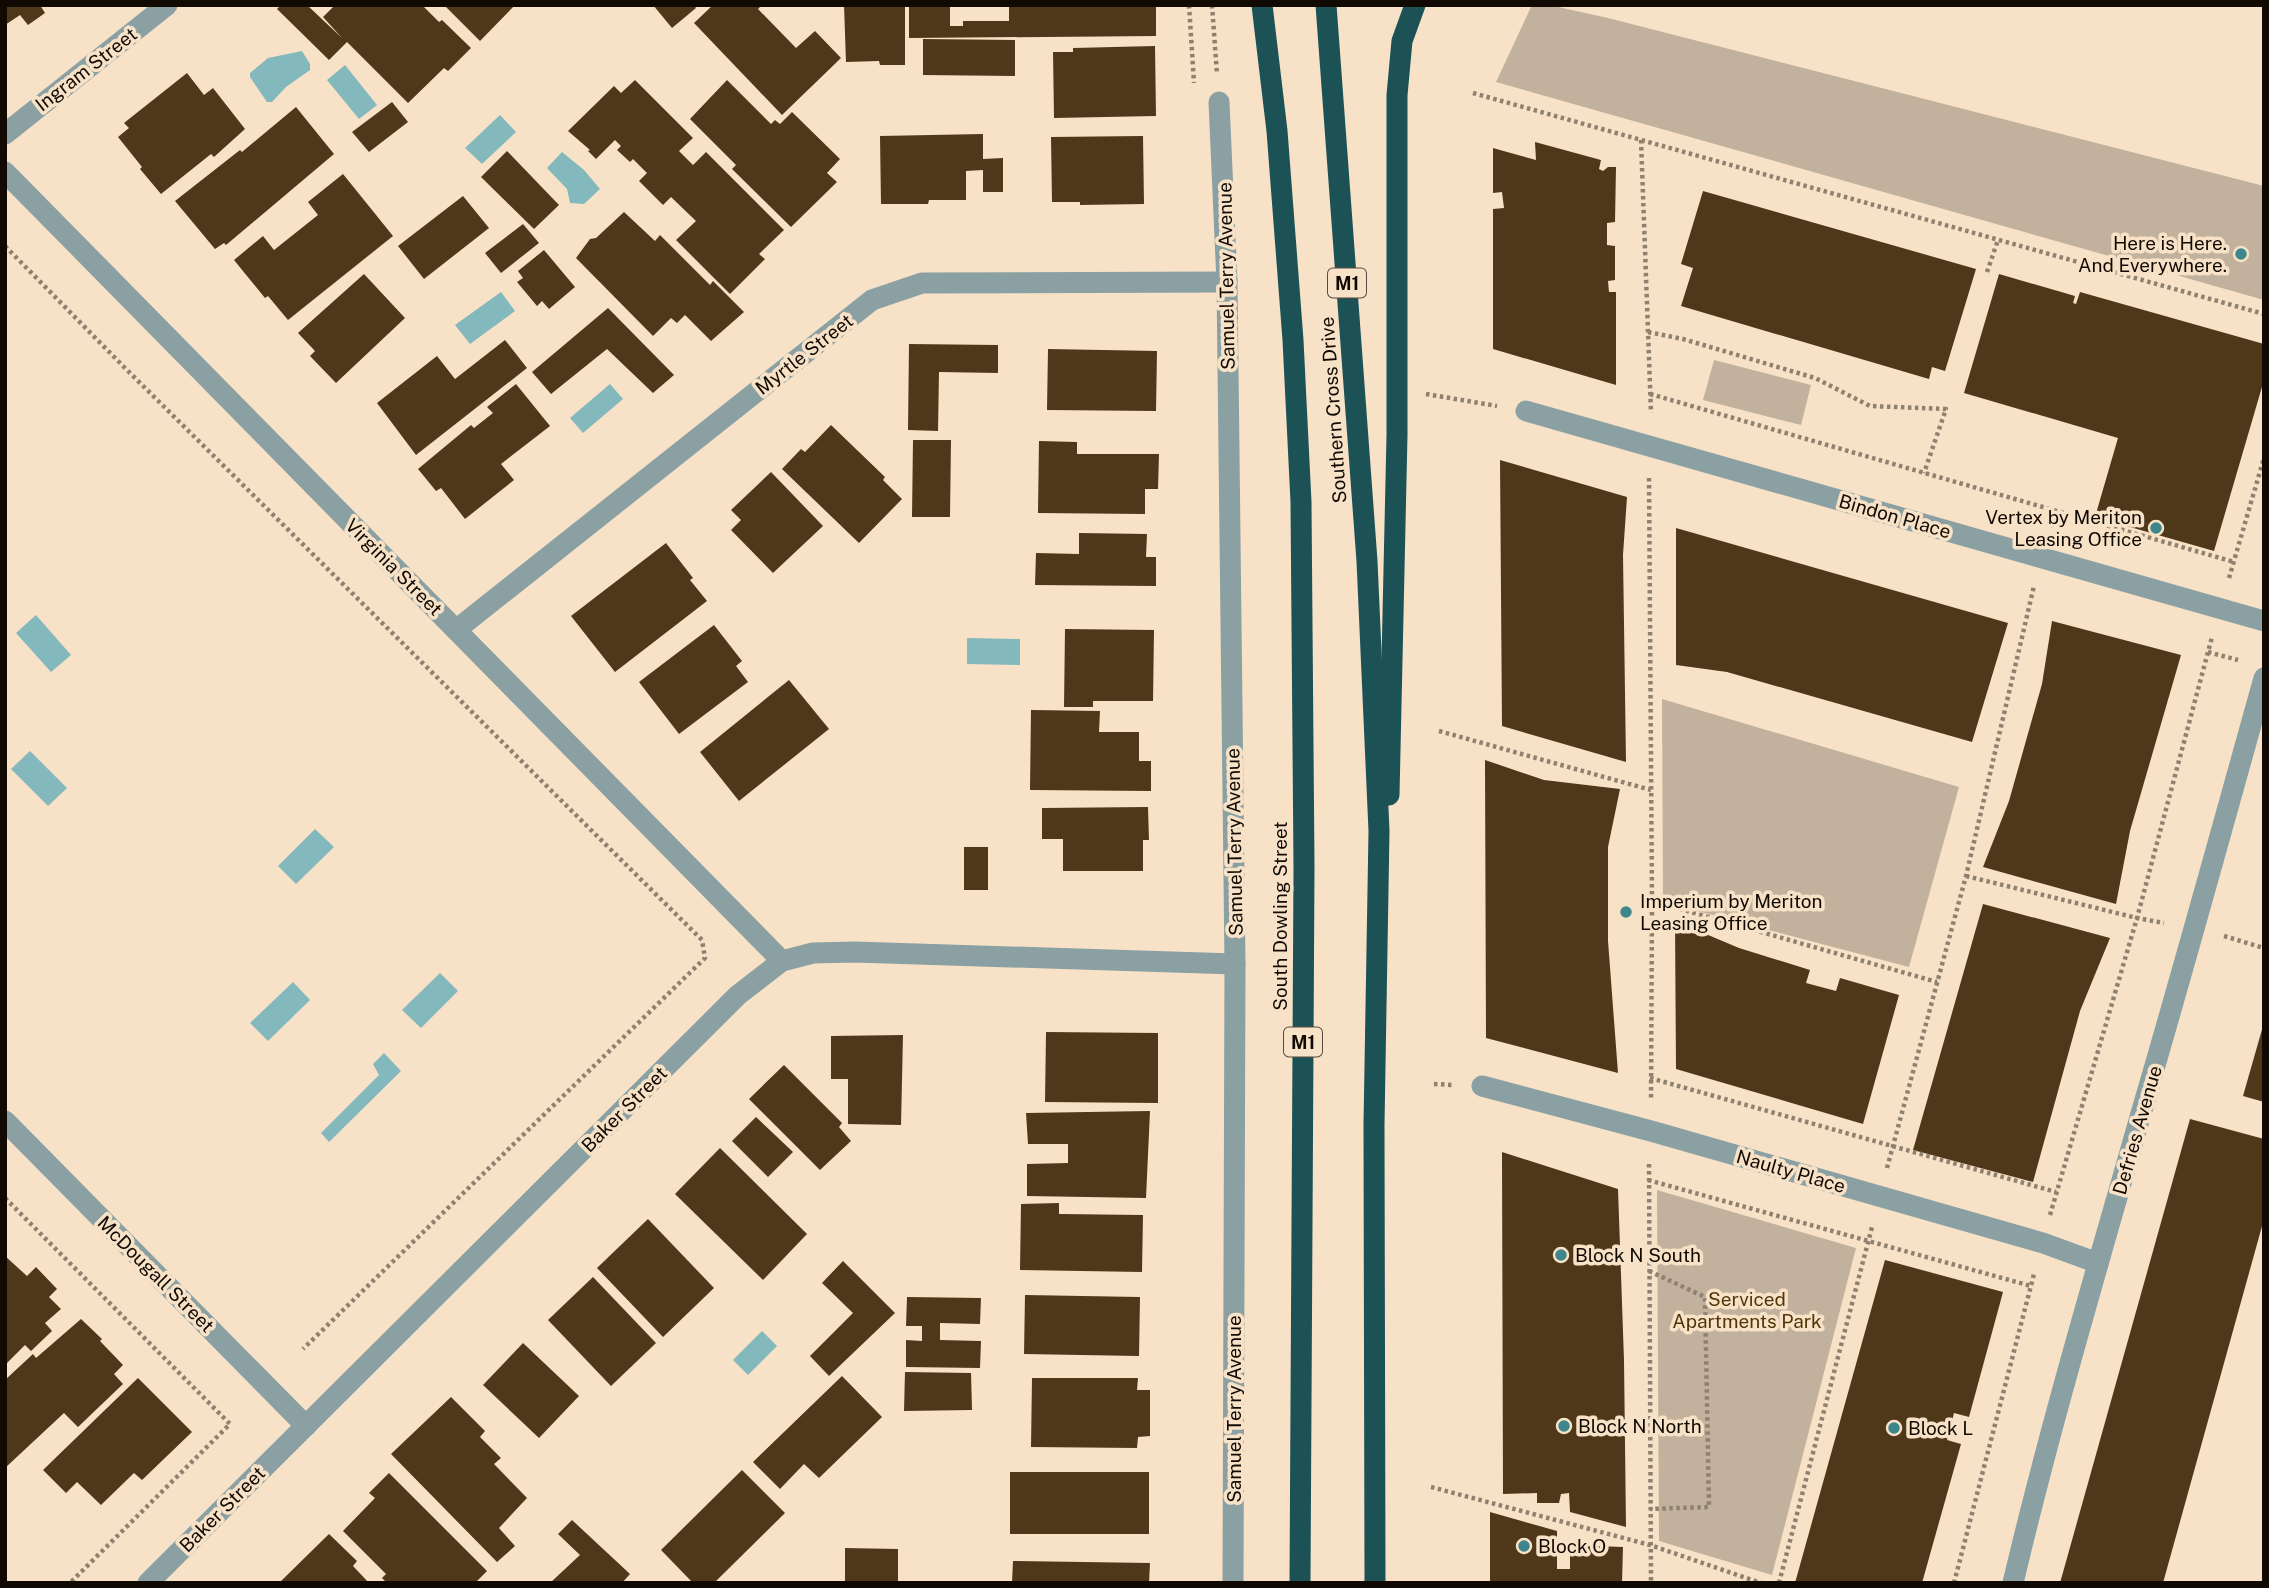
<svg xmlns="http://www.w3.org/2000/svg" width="2269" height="1588" font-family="'Public Sans',sans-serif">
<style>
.green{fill:#c2b19c}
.water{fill:#83b8bd}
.building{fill:#4e3819}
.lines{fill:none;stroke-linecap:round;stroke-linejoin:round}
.path{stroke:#8f816f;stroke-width:4.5;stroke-dasharray:3.5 3.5;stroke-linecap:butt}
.service{stroke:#8aa0a2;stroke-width:21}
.minor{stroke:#8aa0a2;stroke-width:21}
.motorway{stroke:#1c5256;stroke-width:21}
.poi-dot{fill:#3e868c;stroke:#f7e2c8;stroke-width:2.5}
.labels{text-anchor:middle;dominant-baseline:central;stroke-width:7;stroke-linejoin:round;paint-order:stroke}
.shield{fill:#f7e2c8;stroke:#564b3e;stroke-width:2}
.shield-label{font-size:18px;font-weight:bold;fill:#110a03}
.street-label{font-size:19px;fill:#110a03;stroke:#f7e2c8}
.poi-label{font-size:19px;fill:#110a03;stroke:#f7e2c8;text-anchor:start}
.park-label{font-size:19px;fill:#513509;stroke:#f7e2c8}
</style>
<rect width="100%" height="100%" fill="#f7e2c8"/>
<g class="green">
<path d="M1532,5H1549L1608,18L2264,186V300L1496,82Z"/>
<path d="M1714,360L1811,385L1801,425L1703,400Z"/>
<path d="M1662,699L1959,787L1909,967L1663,902Z"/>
<path d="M1657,1190L1856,1248L1772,1575L1659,1541Z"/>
</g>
<g class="water">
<path d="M302,51L310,64V70L286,87L272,102H267L250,77V73L268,58Z"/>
<path d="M345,65L377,105L359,119L327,80Z"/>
<path d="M500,115L516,132L482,164L465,148Z"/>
<path d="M562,152L584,170L600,189L584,204L570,203L567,189L547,168Z"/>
<path d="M501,292L515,311L470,344L455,325Z"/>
<path d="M610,384L623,399L583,433L570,418Z"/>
<path d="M36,615L71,655L51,672L16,633Z"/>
<path d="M967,638L1020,639V665L967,664Z"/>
<path d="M30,751L67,788L48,806L11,769Z"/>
<path d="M315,829L334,847L296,884L278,866Z"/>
<path d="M440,973L458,991L421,1028L402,1010Z"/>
<path d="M293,982L310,1000L268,1041L250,1023Z"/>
<path d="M384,1053L401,1071L329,1142L321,1133L379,1075L373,1064Z"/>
<path d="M762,1331L777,1346L748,1375L733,1360Z"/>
</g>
<g class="building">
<path d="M5,5H40L45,13L28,25L20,15L5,25Z"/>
<path d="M281,5H307L342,38L323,17L335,5H422L439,22L442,20L471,48L448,71L444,68L408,103L347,42L329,60L277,9Z"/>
<path d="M444,5H515L480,41Z"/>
<path d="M653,5H694L696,8L672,28Z"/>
<path d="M713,5H762L758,9L796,48L815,31L841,58L782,115L694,23Z"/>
<path d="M844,5H905V65H880L879,61L846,62Z"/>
<path d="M909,5H950V26H963V21H1009V5H1156V36L909,38Z"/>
<path d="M923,39L1015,40V76L923,75Z"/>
<path d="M1155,46L1156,116L1054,118L1053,52H1073V48Z"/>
<path d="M187,73L204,95L213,88L245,129L214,157L211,154L161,194L140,169L142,167L118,137L129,128L124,123Z"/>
<path d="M635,80L693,138L679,151L693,165L706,152L784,230L759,254L765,259L730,294L676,240L696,221L671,197L663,205L639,181L647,173L633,159L630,162L617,150L621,146L615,140L596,159L588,151L590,150L568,131L614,86L621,93Z"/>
<path d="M727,80L771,124L775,120L780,124L792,112L840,159L827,173L837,182L791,227L732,169L736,165L690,119Z"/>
<path d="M392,102L408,122L369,152L352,132Z"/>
<path d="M296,107L334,154L226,245L224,243L215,249L175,201L240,150L242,152Z"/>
<path d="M983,134V159L1003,158V192H983V170L966,171V200H929L928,204H881L880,136Z"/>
<path d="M1143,136L1144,204L1080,205V202H1052L1051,137Z"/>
<path d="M1535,142L1601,160L1599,169L1603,171L1608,167H1616L1615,222L1607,223V245L1615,246V280L1608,281L1609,292H1616V385L1493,349V209L1504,208L1502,192L1493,193V148L1536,160Z"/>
<path d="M507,151L559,205L534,229L481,177Z"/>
<path d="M343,174L393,236L288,320L268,296L265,298L234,260L263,236L274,250L318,215L308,202Z"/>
<path d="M1703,191L1976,269L1945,371L1932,367L1929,379L1681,306L1693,268L1681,264Z"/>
<path d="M463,196L489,228L424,279L398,246Z"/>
<path d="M624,212L655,241L660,235L710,285L713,281L744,312L711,341L685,315L677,323L671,318L653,336L576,258L590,239L596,238Z"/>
<path d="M523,224L539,243L501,273L485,253Z"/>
<path d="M544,250L575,287L549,309L542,301L537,306L517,282L523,278L518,271Z"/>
<path d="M364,274L405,318L336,383L310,356L315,351L298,333Z"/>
<path d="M1999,274L2075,296L2073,303L2076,304L2080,292L2264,344V380L2214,551L2095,517L2118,438L1964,393Z"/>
<path d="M608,308L674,375L653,393L607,349L551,394L532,372Z"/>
<path d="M505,340L527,368L416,455L377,403L437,356L455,379Z"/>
<path d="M909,344L998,345V373L939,372L938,431L908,430Z"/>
<path d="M1048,349L1157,351L1156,411L1047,410Z"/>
<path d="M516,384L550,426L501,464L514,480L465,519L441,488L436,491L418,469L471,425L474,428L493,413L487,407Z"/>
<path d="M831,425L885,477L883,480L902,499L859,543L782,469L801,449L805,452Z"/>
<path d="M913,440H951L950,517H912Z"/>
<path d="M1039,441L1077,442V454H1159L1158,489H1145V514L1038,513Z"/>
<path d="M1500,460L1627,497L1623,555L1626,762L1502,726Z"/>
<path d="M771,472L823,526L773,573L731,530L741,520L731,510Z"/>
<path d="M1676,528L2008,623L1972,742L1727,672L1676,665Z"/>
<path d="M1079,533L1147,534L1146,557H1156V586L1035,585L1036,553L1079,554Z"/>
<path d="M666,543L693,578L690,580L707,601L615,672L571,616Z"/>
<path d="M2052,621L2181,655L2130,831L2116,904L1983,867L2009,801L2042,684Z"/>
<path d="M714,625L742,661L736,666L748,682L679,734L639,682Z"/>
<path d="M1065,629L1154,630L1153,701H1093V707H1064Z"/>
<path d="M789,680L829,729L739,801L700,752Z"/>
<path d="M1031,710L1100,711L1099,732H1139V761H1151V791L1030,790Z"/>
<path d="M1485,760L1544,780L1620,789L1608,847V941L1618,1073L1486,1038Z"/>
<path d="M1148,807L1149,840H1143V871H1063V839H1042V808Z"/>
<rect x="964" y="847" width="24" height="43"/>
<path d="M1983,904L2110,938L2080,1011L2033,1182L1913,1150Z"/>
<path d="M1675,921L1739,948L1810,970L1806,983L1836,991L1840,978L1899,995L1863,1124L1676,1069Z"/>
<path d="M2263,1026L2264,1027V1102L2243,1096Z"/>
<path d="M1046,1032L1158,1033V1103L1045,1102Z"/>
<path d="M903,1035L901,1125L848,1124V1079H831V1036Z"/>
<path d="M784,1065L842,1123L839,1127L851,1141L820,1170L749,1099Z"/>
<path d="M1150,1111L1146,1198L1027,1196V1164L1068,1163V1144H1028L1026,1113Z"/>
<path d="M756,1117L793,1152L768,1177L732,1141Z"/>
<path d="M2190,1119L2264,1139V1219L2163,1583H2060Z"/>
<path d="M720,1148L807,1234L763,1280L675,1194Z"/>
<path d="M1502,1152L1618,1189L1624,1360L1626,1527L1570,1512L1569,1493L1561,1494L1559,1503H1537V1493L1503,1494Z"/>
<path d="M1059,1203V1214L1143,1215L1142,1272L1020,1270L1021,1204Z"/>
<path d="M648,1219L714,1288L663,1337L597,1268Z"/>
<path d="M5,1256L27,1276L36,1267L57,1289L49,1297L61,1309L45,1323L52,1331L31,1351L25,1345L5,1365Z"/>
<path d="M1885,1260L2003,1292L1969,1417L1954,1413L1947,1440L1961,1444L1922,1583H1795Z"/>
<path d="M843,1261L895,1313L829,1376L810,1356L853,1313L822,1283Z"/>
<path d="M593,1277L656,1343L611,1386L548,1320Z"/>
<path d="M1025,1295L1140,1297L1139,1356L1024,1354Z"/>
<path d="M907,1297L981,1298L980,1324L940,1323V1340L981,1341L980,1368L906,1367V1340L922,1341V1326H906Z"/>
<path d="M81,1319L102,1339L100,1341L123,1365L114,1374L123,1384L78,1427L64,1413L5,1468V1380L33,1354L36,1358Z"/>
<path d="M523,1343L579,1396L539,1438L483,1385Z"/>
<path d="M905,1372L971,1373L972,1410L904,1411Z"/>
<path d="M842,1376L882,1417L819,1478L804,1464L780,1489L753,1462Z"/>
<path d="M138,1378L192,1432L142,1480L134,1473L101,1505L77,1482L66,1493L43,1470Z"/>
<path d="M1032,1378H1138L1137,1390H1150V1436L1138,1437L1137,1448L1031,1447Z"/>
<path d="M451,1397L485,1431L480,1437L501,1458L494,1464L527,1498L499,1528L515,1546L497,1562L391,1454Z"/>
<path d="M742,1470L785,1513L714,1583H693L661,1550Z"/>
<rect x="1010" y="1472" width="139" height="62"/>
<path d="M389,1473L487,1571L475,1583H387L382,1578L386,1574L343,1531L375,1498L369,1493Z"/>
<path d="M1490,1512L1557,1531V1569H1570V1545L1623,1547L1622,1583H1490Z"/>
<path d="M572,1520L630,1574L622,1583H550L580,1555L558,1534Z"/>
<path d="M329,1534L357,1561L353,1566L369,1583H279Z"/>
<path d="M845,1548L898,1549V1583H845Z"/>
<path d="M1013,1561L1150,1563L1149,1583H1012Z"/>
</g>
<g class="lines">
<g class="path">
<path d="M1189,5L1194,83"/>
<path d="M1212,5L1217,74"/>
<path d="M1473,93L2264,314"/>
<path d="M1641,140L1651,413"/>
<path d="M5,246L125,368L702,940L705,958L303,1349"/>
<path d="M1987,272L1998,240"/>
<path d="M1648,332L1683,339L1815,378L1870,406L1946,409L1924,473"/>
<path d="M1426,394L1497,406"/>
<path d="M1650,394L2234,562"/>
<path d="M1649,478L1652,901L1651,1099"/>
<path d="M2050,527L2055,511"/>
<path d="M2229,578L2264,458"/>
<path d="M2208,652L2238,660"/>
<path d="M1439,731L1651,790"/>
<path d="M1966,876L2137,918L2164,923"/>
<path d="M1652,901L1937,982"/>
<path d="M2224,936L2264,948"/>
<path d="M1650,1078L2056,1192"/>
<path d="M1434,1084L1453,1085"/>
<path d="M1649,1164L1651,1583"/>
<path d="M1887,1168L1966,876L2034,586"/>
<path d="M1648,1180L2031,1286"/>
<path d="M5,1198L230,1424L70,1583"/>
<path d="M2050,1215L2137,918L2212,637"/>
<path d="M1649,1271L1705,1297L1709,1507L1650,1509"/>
<path d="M1431,1487L1650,1545L1761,1583"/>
<path d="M1779,1583L1872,1227"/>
<path d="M1954,1583L2034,1274"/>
</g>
<path class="service" d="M1219,102L1227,282L1235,964L1233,1583"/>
<g class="minor">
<path d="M5,134L167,5"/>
<path d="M5,172L782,961"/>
<path d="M1526,411L2264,621"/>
<path d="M456,630L872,300L922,283L1227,282"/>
<path d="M1482,1086L1651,1131L2043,1243L2098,1263"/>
<path d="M5,1121L306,1426"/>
<path d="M148,1583L738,995L782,961L813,953L855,952L1235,964"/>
<path d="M2013,1583C2050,1426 2096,1272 2140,1117C2183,971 2223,825 2264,678"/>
</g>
<g class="motorway">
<path d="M1262,5L1277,131L1293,340L1301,502L1304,867L1300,1583"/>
<path d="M1326,5L1367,561L1379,831L1374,1125L1375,1583"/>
<path d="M1389,795L1397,435V95L1402,41L1415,5"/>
</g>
</g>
<g class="poi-dot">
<circle cx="2241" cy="254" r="7"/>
<circle cx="2156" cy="528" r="7"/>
<circle cx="1626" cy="912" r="7"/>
<circle cx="1561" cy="1255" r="7"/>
<circle cx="1564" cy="1426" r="7"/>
<circle cx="1894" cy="1428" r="7"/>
<circle cx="1524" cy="1546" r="7"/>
</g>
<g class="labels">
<g class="shield">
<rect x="1328" y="268.5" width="38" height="29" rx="5"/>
<rect x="1284" y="1027.5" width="38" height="29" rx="5"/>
</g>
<g class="shield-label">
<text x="1347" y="283">M1</text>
<text x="1303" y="1042">M1</text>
</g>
<g class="street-label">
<text transform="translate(86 69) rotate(-38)">Ingram Street</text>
<text transform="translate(1226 276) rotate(-91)">Samuel Terry Avenue</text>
<text transform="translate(804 354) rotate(-38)">Myrtle Street</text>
<text transform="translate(1333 410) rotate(-94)">Southern Cross Drive</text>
<text transform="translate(1895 516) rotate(16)">Bindon Place</text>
<text transform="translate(394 567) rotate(45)">Virginia Street</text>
<text transform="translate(1234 842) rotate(-91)">Samuel Terry Avenue</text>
<text transform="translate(1280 916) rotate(-90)">South Dowling Street</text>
<text transform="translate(624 1109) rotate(-45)">Baker Street</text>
<text transform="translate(2137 1130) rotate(-74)">Defries Avenue</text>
<text transform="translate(1791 1171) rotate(16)">Naulty Place</text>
<text transform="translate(156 1274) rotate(45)">McDougall Street</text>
<text transform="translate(1234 1409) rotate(-90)">Samuel Terry Avenue</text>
<text transform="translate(222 1509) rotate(-45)">Baker Street</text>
</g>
<g class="poi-label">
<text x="2227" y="243" text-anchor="end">Here is Here.<tspan x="2227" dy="22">And Everywhere.</tspan></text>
<text x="2142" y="517" text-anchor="end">Vertex by Meriton<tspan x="2142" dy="22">Leasing Office</tspan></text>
<text x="1640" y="901">Imperium by Meriton<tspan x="1640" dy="22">Leasing Office</tspan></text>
<text x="1575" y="1255">Block N South</text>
<text x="1578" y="1426">Block N North</text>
<text x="1908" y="1428">Block L</text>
<text x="1538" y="1546">Block O</text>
</g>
<g class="park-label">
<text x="1747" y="1299">Serviced<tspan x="1747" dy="22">Apartments Park</tspan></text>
</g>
</g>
<rect width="2269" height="1588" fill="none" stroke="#110a03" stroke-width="14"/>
</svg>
